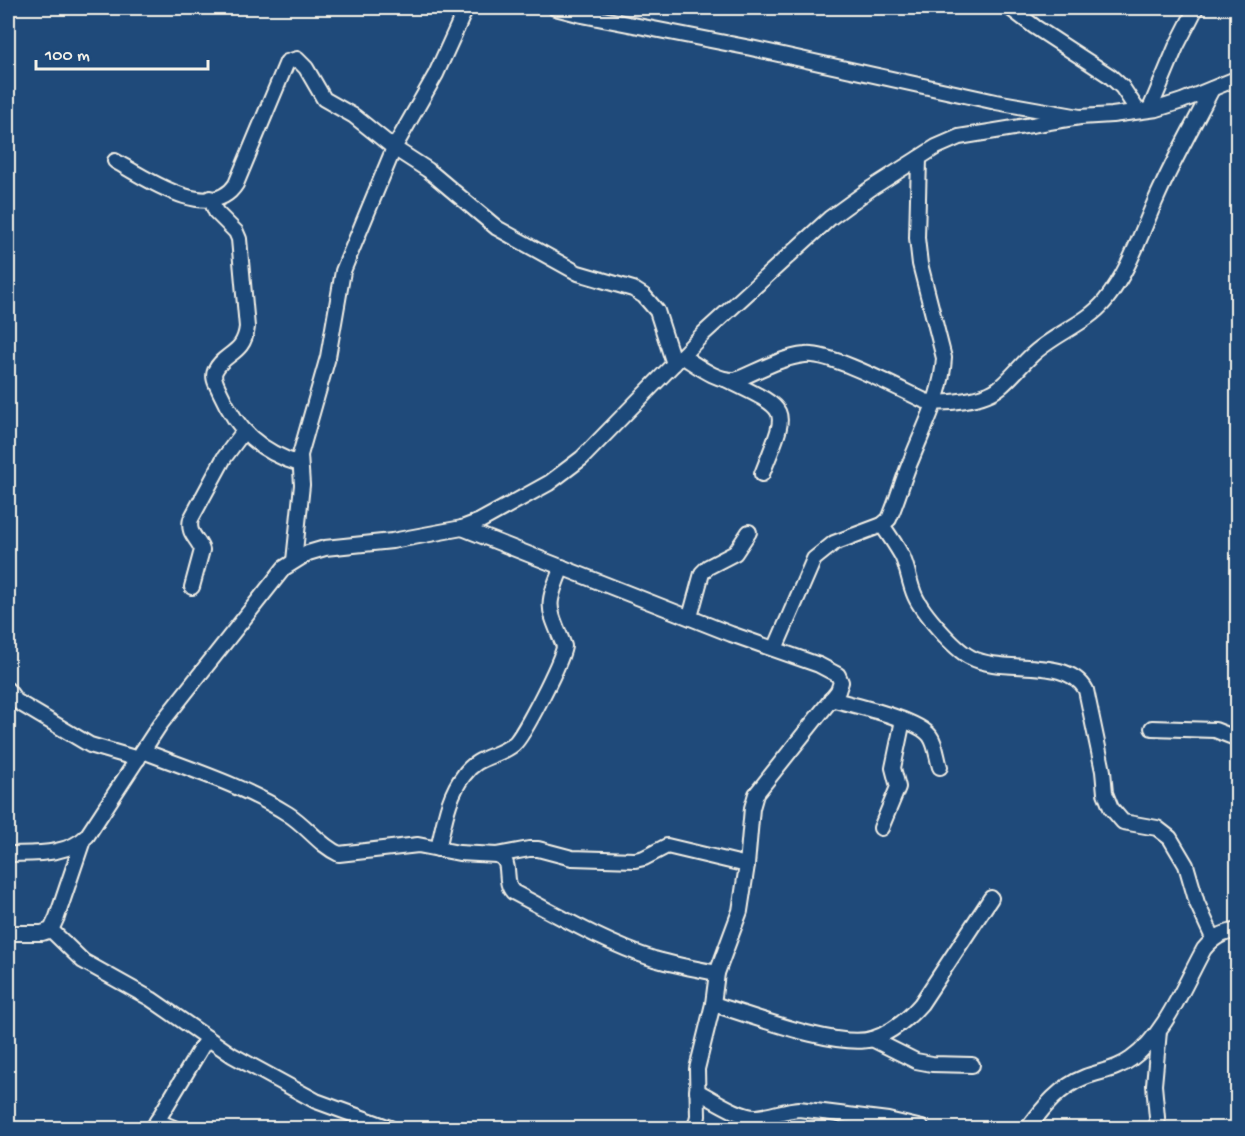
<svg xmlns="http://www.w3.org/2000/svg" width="1245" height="1136" font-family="'Gochi Hand',sans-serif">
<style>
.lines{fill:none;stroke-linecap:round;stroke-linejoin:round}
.minor-casing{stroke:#f4f1e8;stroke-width:18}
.minor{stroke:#1f4a7a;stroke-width:14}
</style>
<rect width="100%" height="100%" fill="#1f4a7a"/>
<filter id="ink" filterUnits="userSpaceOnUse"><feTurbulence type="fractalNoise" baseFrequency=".0167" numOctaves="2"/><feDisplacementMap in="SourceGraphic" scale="12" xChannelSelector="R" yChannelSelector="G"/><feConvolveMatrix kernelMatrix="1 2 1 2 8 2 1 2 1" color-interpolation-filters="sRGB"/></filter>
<g filter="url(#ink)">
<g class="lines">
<g class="minor-casing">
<g id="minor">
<path d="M555,8L582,15L751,48L996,102L1080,117L1112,115L1157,109L1182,101L1238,78"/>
<path d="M1010,8L1035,27L1110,76L1122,87L1138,111"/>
<path d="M1150,109L1176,47L1196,8"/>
<path d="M115,161C143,177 211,224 236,184L287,62L297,59L306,68L324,99L354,116L394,148L428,170L497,228L578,273L633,289L644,296L657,311L674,364"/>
<path d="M210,198L216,212L236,232L239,239L247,327C244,355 224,352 215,371C212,378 217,385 220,392C237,430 260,452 300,464"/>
<path d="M682,356C698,366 716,381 736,380C758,371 782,357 805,355C831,352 899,389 925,401C944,405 985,400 1000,387C1011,378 1021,365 1032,355C1054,334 1086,324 1105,301C1130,270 1142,230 1158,195C1174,159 1194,124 1212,89"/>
<path d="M727,380C793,412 788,407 762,474"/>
<path d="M1238,515V526"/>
<path d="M882,525C889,535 896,545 902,556C908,568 909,583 915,596C922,612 954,649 970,657C1002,675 1067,655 1086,690L1103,771L1105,793L1111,808L1123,822L1157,828L1170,838L1186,865L1197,903L1213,938"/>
<path d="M462,528L731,634L819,665L838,675L841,682L838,691L756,794L752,808L747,865L740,911L717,973L713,1004L697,1069L698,1116L695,1128"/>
<path d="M294,561L302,485L300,455L328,357L343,271L394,148L436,74L466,8"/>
<path d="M192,587L202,550C198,538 187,534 191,519L224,458L244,431"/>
<path d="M690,617L702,573L708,567L735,553L749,532"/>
<path d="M775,649L814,559L834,543L882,525L889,519C898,499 903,478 912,458C925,425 942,394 944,358L920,264L917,238L919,158"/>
<path d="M8,690L16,701L90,745L138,759"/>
<path d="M831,699C853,705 918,719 930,736C936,744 937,758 940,767"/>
<path d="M1152,728L1215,730L1238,739"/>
<path d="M143,751C192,770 244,786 288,814C307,826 319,845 339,854L418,845L459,853L497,855C514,861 502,880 513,892C557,915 607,944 654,959C675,965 696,969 717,973"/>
<path d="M881,828L898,787L893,768L903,720"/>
<path d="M438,849C444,824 448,795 464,775C478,755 497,758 514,744C523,737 564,657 564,646C548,606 545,608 562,567"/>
<path d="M8,854C33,853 67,856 87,836L159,726L284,568L308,553L325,548L392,541L462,528L480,521L549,483L582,458L704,333L830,218L870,189L936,147L959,137L1080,117"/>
<path d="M497,855L529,849H538L572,858L635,860L644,858L667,846L747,865"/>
<path d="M51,930L83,961L151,999L232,1055L316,1101L390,1128"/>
<path d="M8,933H42L51,930L57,917L83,840"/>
<path d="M713,1004C750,1015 838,1049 872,1039C891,1033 909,1018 921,1004L991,898"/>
<path d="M872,1039L916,1061L932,1064L972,1065"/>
<path d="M697,1091C713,1099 740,1118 757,1117C771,1116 784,1110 799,1109L888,1120L922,1128"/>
<path d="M157,1121L174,1128"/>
<path d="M153,1128L207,1038"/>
<path d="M1028,1128C1044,1107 1059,1087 1085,1077C1101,1071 1116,1070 1131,1059C1165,1035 1184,985 1204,949C1214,937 1222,933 1238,930"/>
<path d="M1158,1128L1154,1085L1159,1031"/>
</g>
</g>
<use href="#minor" class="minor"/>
</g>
</g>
<rect width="1245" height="1136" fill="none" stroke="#1f4a7a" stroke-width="30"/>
<rect x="15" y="15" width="1215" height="1106" fill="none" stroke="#f4f1e8" stroke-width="2" filter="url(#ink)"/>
<path d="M36 60v9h172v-9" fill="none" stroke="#f4f1e8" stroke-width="3"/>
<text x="45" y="60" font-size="18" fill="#f4f1e8" stroke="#1f4a7a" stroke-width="4.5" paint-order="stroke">100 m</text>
</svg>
